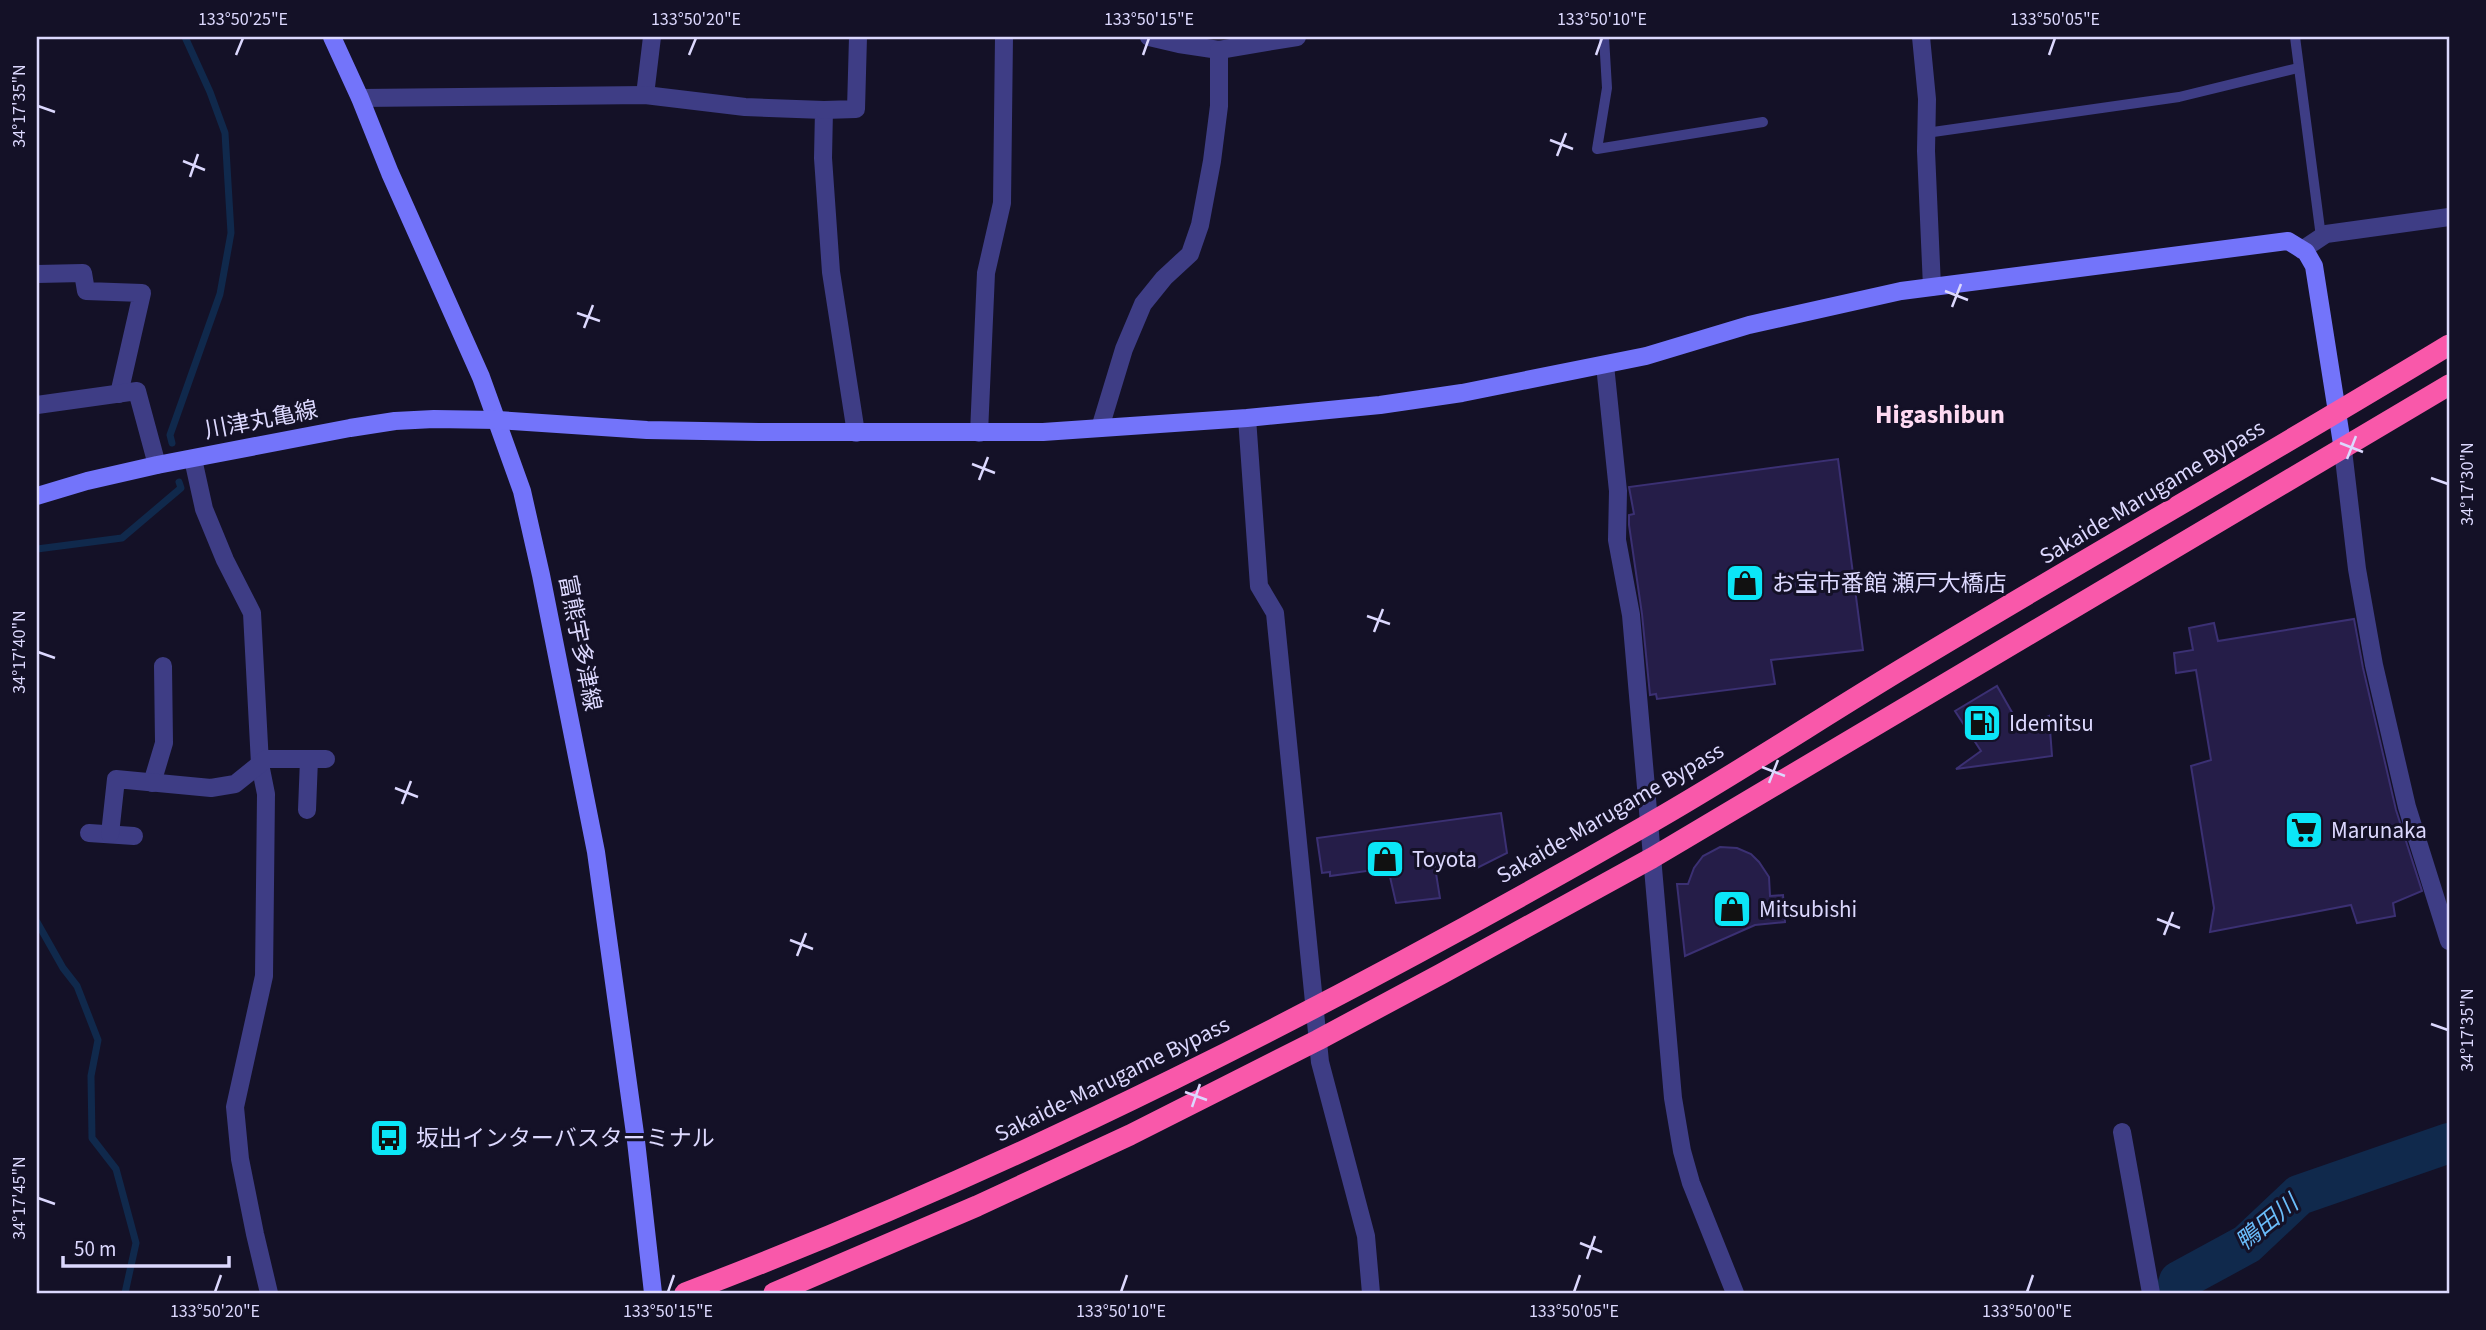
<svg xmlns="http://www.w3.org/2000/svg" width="2486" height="1330" font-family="'Source Sans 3','Noto Sans JP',sans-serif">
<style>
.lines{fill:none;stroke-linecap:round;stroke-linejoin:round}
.stream{stroke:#10294c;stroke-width:7}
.river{stroke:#10294c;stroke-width:40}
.building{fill:#251d48;stroke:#3b3073;stroke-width:2}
.lane{stroke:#3e3d85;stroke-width:10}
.street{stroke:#3e3d85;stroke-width:18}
.secondary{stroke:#7374fa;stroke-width:18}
.highway{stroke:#f958aa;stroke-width:21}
.ticks{fill:none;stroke:#dcd8fe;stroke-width:2.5}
.labels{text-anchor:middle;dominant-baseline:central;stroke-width:6;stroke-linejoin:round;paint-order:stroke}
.street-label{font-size:23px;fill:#dcd8fe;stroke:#141127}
.poi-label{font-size:23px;fill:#dcd8fe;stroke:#141127;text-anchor:start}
.water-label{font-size:24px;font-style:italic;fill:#6abcfa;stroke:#141127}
.quarter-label{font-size:26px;font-weight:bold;fill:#fedaf2;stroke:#141127}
.neatline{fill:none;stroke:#dcd8fe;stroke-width:2.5}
.ticks-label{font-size:18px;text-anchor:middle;fill:#dcd8fe}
</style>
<rect width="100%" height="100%" fill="#141127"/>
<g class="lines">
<g class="stream">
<path d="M172,443L170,435L220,294L231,233L225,133L210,92L185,37"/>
<path d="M37,549L122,538L181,488L179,482"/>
<path d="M37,922L63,968L77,986L98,1040L91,1076L92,1138L116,1169L136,1243L125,1293"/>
</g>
<path class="river" d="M2175,1293L2179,1281L2247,1244L2299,1195L2449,1143"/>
</g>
<g class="building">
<path d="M1838,459L1863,650L1771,660L1775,684L1657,699L1656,694L1650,695L1642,614L1629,525V515L1634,514L1629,487Z"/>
<path d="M2354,619L2363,668L2396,810L2422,891L2393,903L2395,916L2357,923L2351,905L2210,932L2214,908L2191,766L2211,760L2196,670L2176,673L2174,653L2193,650L2189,628L2214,623L2218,641Z"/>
<path d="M1997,686L2021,728L2049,716L2052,756L1956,769L1981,751L1955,711Z"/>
<path d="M1501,813L1507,853L1475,869L1465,856L1434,861L1440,898L1396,903L1388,868L1330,876V872L1322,873L1317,838Z"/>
<path d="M1720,847L1737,848L1751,854L1759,862L1769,877L1770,896L1783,895L1785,922L1755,925L1685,956L1677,884H1688L1694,868L1703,856Z"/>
</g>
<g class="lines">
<g class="lane">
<path d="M1604,37L1607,88L1597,149L1763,122"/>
<path d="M2295,37L2321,237"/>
<path d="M1926,133L2179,97L2298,68"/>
</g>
<g class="street">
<path d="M1149,37L1179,44L1219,50"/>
<path d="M1921,37L1927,99L1926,151L1932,287"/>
<path d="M645,95L652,37"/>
<path d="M360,98L645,95L745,107L824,110L823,158L831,272L856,433"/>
<path d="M824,110L856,109L858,37"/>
<path d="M2302,250L2326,234L2449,217"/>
<path d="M37,274L83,273L86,291L142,293L119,394"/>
<path d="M1605,365L1618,491L1617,540L1631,615L1673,1098L1682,1151L1691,1183L1735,1293"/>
<path d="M37,405L137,391L157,465"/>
<path d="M1247,418L1259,586L1275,613L1320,1062L1366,1236L1371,1293"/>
<path d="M1100,428L1124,349L1143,304L1164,278L1190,254L1200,225L1212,161L1219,106V50L1297,37"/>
<path d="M979,433L986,273L1002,203L1004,37"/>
<path d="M2343,450L2357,569L2374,665L2407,807L2449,941"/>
<path d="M193,459L204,509L225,560L252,613L260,764L266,794L264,976L235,1107L240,1159L255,1234L269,1293"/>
<path d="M152,783L164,743L163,666"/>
<path d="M307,810L309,759"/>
<path d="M89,833L134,836"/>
<path d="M110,834L116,779L211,788L235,784L266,759H326"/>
<path d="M2122,1132L2151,1293"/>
</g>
<g class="secondary">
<path d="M332,37L360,98L390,173L481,377L522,491L541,575L596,852L636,1141L653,1293"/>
<path d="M37,496L87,481L157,465L350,428L395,421L434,419L498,420L647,430L759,432H1043L1247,418L1380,405L1462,393L1646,356L1749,325L1901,291L2288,241L2306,252L2314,266L2343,450"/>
</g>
<g class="highway">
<path d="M685,1293C1018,1167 1336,1004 1645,826C1735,775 1822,717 1912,663C2090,556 2271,453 2449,345"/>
<path d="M774,1293L977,1206L1130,1135L1318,1040L1441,974L1652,858L2449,385"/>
</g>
</g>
<path class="ticks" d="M236,55L243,38M689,55L696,38M1143,55L1149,38M1596,55L1602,38M2049,55L2055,38M38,106L55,112M1550,140L1573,149M1557,156L1566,133M183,161L205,170M190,177L198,154M1945,291L1968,300M1952,307L1961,284M577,313L600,321M584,328L593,305M2340,443L2363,452M2347,459L2356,436M972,464L995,473M2431,478L2448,484M979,480L988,457M1367,616L1390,624M1374,632L1383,609M38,652L55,658M1762,767L1785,776M1769,783L1778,760M395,788L418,797M402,804L411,781M2157,919L2180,928M2164,935L2173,912M790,940L813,949M797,956L806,933M2431,1024L2448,1030M1185,1092L1207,1100M1192,1107L1200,1084M38,1198L55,1204M1580,1243L1602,1252M1587,1259L1595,1236M215,1292L221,1275M668,1292L674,1275M1121,1292L1127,1275M1574,1292L1580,1275M2027,1292L2033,1275"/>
<defs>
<g id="shop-square" transform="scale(2.0125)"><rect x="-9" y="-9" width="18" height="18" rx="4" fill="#0be6f7" stroke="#141127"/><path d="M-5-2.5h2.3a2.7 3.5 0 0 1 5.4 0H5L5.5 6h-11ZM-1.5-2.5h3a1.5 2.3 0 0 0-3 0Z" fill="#111"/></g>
<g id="fuel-square" transform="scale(2.0125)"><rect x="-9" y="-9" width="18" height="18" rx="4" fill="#0be6f7" stroke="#141127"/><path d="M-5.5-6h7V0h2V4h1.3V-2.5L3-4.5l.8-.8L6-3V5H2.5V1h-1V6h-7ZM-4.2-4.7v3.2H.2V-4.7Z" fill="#111"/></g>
<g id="supermarket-square" transform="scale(2.0125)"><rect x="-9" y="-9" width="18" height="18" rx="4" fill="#0be6f7" stroke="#141127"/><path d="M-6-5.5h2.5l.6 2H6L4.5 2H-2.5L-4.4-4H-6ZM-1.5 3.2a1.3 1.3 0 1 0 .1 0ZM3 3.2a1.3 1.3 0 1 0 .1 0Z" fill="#111"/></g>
<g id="bus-square" transform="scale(2.0125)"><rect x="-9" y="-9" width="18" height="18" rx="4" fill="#0be6f7" stroke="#141127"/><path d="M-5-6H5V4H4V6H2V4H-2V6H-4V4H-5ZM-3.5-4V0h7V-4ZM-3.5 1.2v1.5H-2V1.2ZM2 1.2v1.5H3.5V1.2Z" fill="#111"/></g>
</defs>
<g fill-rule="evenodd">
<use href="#shop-square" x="1745" y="583"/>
<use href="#fuel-square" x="1982" y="723"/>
<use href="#supermarket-square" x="2304" y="830"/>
<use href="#shop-square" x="1385" y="859"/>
<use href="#shop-square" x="1732" y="909"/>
<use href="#bus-square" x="389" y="1138"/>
</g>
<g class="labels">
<g class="street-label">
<text transform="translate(261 420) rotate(-11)">川津丸亀線</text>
<text transform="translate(2152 492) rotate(-31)">Sakaide-Marugame Bypass</text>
<text transform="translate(580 643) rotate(79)">富熊宇多津線</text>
<text transform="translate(1610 813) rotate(-30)">Sakaide-Marugame Bypass</text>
<text transform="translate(1112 1079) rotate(-26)">Sakaide-Marugame Bypass</text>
</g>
<g class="poi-label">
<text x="1772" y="583">お宝市番館 瀬戸大橋店</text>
<text x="2009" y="723">Idemitsu</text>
<text x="2331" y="830">Marunaka</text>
<text x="1412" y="859">Toyota</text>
<text x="1759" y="909">Mitsubishi</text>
<text x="416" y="1138">坂出インターバスターミナル</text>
</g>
<g class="water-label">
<text transform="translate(2267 1223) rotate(-39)">鴨田川</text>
</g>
<g class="quarter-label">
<text x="1940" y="414">Higashibun</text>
</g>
</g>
<rect width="2486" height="1330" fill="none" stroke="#141127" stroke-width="77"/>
<path d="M63 1256v10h166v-10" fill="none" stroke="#dcd8fe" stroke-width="3.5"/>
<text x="74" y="1256" font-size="21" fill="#dcd8fe" stroke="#141127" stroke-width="5" paint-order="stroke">50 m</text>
<rect x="38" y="38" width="2410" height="1254" class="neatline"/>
<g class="ticks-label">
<text x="243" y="25">133°50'25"E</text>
<text x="696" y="25">133°50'20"E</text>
<text x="1149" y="25">133°50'15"E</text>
<text x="1602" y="25">133°50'10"E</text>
<text x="2055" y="25">133°50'05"E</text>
<text transform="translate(19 106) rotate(-90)" y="6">34°17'35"N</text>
<text transform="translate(2467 484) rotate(-90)" y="6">34°17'30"N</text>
<text transform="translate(19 652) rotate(-90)" y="6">34°17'40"N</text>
<text transform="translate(2467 1030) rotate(-90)" y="6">34°17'35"N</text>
<text transform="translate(19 1198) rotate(-90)" y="6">34°17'45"N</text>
<text x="215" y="1317">133°50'20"E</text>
<text x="668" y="1317">133°50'15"E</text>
<text x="1121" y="1317">133°50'10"E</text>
<text x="1574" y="1317">133°50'05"E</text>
<text x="2027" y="1317">133°50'00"E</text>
</g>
</svg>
